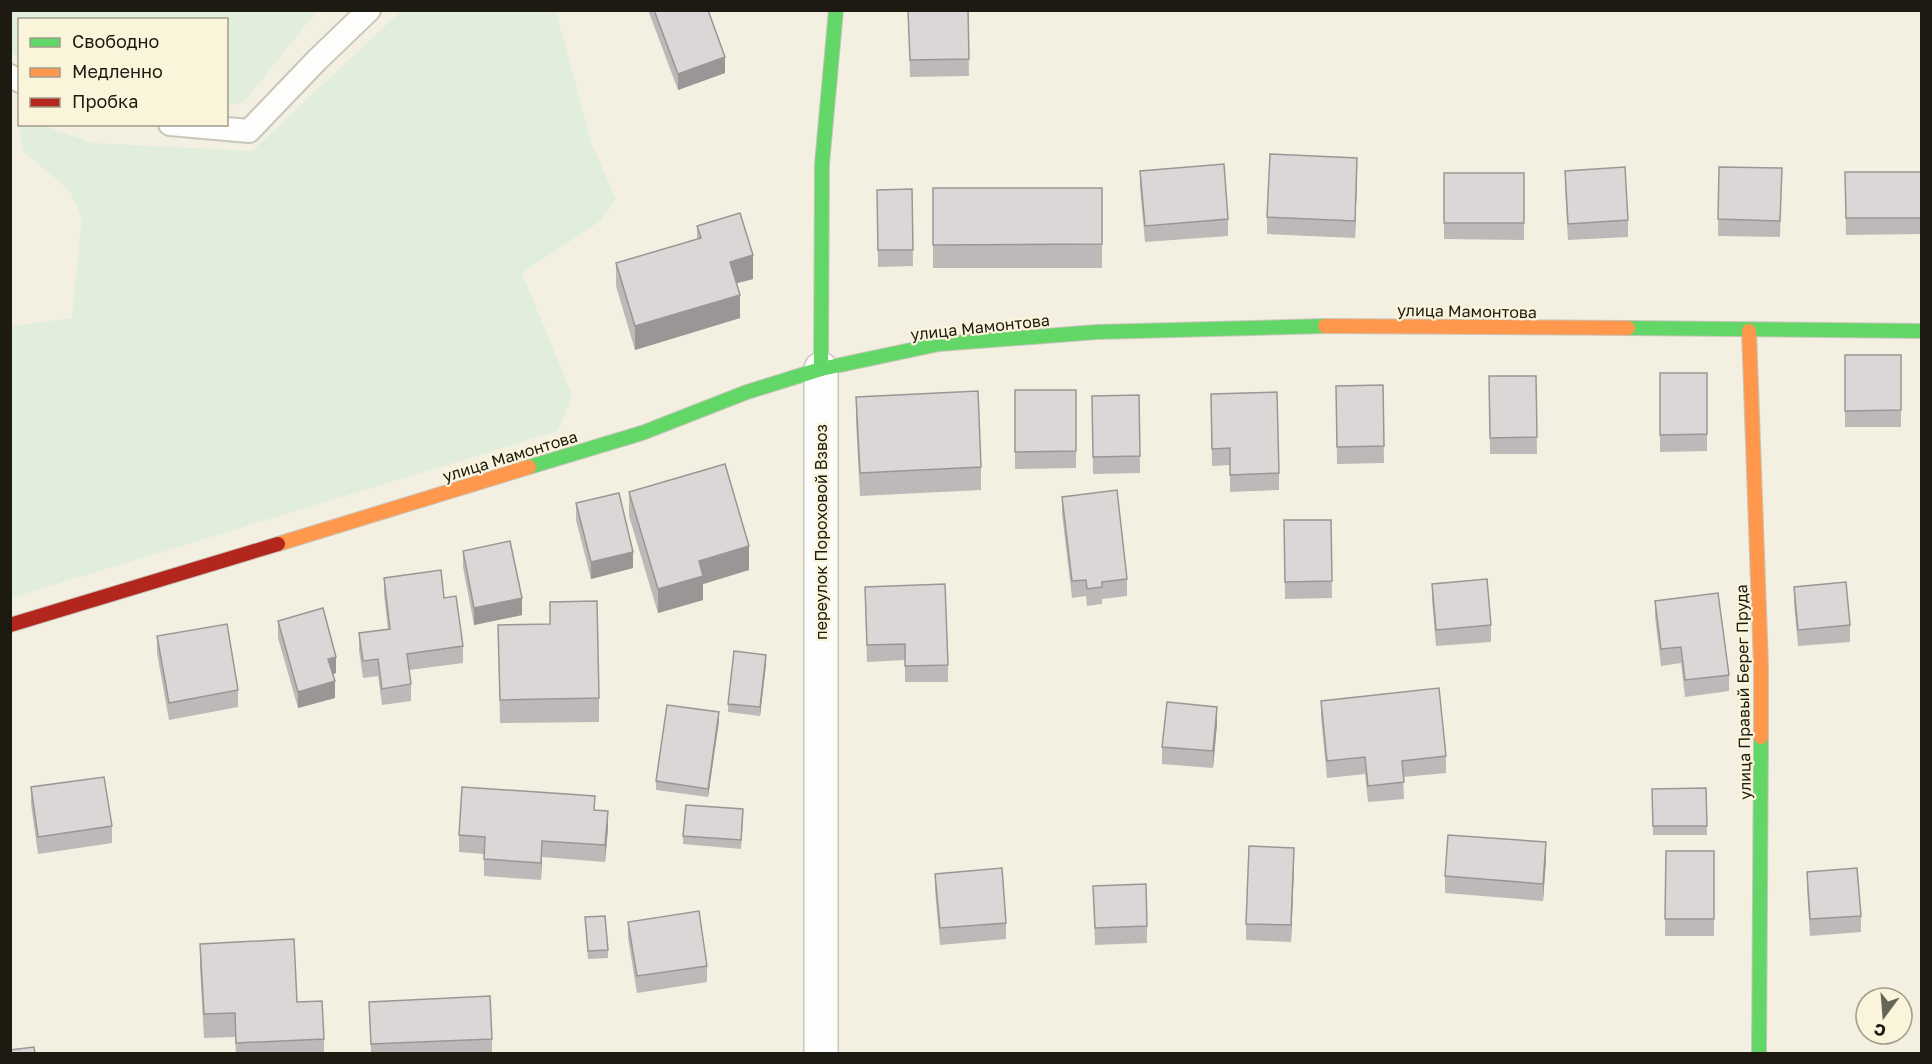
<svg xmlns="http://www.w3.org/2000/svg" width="1932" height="1064" font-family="'Golos Text',sans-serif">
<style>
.green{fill:#e2eedc}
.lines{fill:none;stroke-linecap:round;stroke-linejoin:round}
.lane-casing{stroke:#c8c5ba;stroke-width:26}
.street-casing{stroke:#c8c5ba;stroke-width:36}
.fast-casing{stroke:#c8c5ba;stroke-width:16}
.slow-casing{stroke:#c8c5ba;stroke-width:16}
.jam-casing{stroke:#c8c5ba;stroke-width:16}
.lane{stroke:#fdfdfb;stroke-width:22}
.street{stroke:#fdfdfb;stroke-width:33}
.fast{stroke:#63d668;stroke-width:14}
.slow{stroke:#ff974d;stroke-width:14}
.jam{stroke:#b3261e;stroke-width:14}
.wall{fill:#beb8b8}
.shaded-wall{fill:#9b9696}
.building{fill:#ddd6d6;stroke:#9b9696;stroke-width:1.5}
.labels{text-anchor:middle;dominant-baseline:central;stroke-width:4.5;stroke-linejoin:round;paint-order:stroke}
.street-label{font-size:16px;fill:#1c1a11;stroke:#faf4db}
</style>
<rect width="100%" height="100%" fill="#f3f0e2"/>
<g class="green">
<path d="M11,10H317V11L244,102L227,106L226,20H20L19,57L11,53Z"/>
<path d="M402,10L556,11L592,145L616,199L599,222L522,273L572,395L558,431L11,598V326L72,318L82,217L69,190L23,151L17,116L19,117L20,124L41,125L94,143L252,151Z"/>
</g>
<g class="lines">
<g class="lane-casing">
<g id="lane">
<path d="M10,76L20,81"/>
<path d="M170,124L249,131L317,60L369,10"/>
</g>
</g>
<g class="street-casing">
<path id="street" d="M821,369V1054"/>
</g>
<g class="fast-casing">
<g id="fast">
<path d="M1628,328L1922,331"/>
<path d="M821,369L822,164L836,10"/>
<path d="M529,467L642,433L747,392L821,369L939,344L1097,332L1325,326"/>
<path d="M1759,1054L1761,737"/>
</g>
</g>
<g class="slow-casing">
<g id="slow">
<path d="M1325,326L1628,328"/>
<path d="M1749,331L1761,666V737"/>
<path d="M278,544L529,467"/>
</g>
</g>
<g class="jam-casing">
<path id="jam" d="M10,625L278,544"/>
</g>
<use href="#lane" class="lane"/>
<use href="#street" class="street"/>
<use href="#fast" class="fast"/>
<use href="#slow" class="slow"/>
<use href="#jam" class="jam"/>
</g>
<g class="wall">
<path d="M648,10H708L725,73L678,90Z"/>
<path d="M908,10H968L969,76L910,77Z"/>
<path d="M1077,10H1120V11L1077,12Z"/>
<path d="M1719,167L1782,168L1780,237L1718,236Z"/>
<path d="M1140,171L1228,219V236L1145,242L1140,188Z"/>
<path d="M1565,171L1628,220V237L1568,240L1565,188Z"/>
<path d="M1845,172H1922V234L1846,235Z"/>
<path d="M1444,173H1524V240L1444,239Z"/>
<path d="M1357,175L1355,238L1267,234V217Z"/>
<rect x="933" y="188" width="169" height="80"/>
<path d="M912,189L913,266L878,267L877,190Z"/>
<path d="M697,226L753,279L737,283L740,318L635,350L616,286V263L697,239Z"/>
<rect x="1845" y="355" width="56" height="72"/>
<path d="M1660,373H1707V451L1660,452Z"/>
<path d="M1489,376H1536L1537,454H1490Z"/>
<path d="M1383,385L1384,463L1337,464L1336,386Z"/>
<path d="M1015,390H1076V468L1015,469Z"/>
<path d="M1211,394L1279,473V490L1230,492V465L1212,466Z"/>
<path d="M1139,395L1140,473L1093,474L1092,396Z"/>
<path d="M856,397L981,467V490L860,496L856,421Z"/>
<path d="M629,492L749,570L703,584V600L658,613L629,516Z"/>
<path d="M1062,497L1127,579V596L1102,599V604L1087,606L1086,596L1072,598L1062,514Z"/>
<path d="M576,503L633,568L591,579L576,520Z"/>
<path d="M1284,520H1331L1332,598L1285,599Z"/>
<path d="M463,551L522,615L474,625L463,567Z"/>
<path d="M384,578L444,598L463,646V663L409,670L411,684V701L382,705L378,676L363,678L359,650V633L388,630L384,594Z"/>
<path d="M1432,584L1491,625V642L1436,646L1432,600Z"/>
<path d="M865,587L948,665V682H905V660L867,662Z"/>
<path d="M1794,587L1850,625V642L1798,646L1794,603Z"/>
<path d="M1655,601L1729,675V691L1685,697L1681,663L1661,666L1655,617Z"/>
<path d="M278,621L336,673L333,674L335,698L298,708L278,638Z"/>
<path d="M498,625L599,698V722L500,723Z"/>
<path d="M157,636L238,690V707L169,720L157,653Z"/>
<path d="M766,664L760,716L728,712V704Z"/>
<path d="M1321,701L1446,756V773L1403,777L1404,799L1368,802L1365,774L1327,778L1321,717Z"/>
<path d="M719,721L708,797L656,790V781Z"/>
<path d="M1217,724L1213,768L1162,764V747Z"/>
<path d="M31,787L112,826V843L38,854L31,804Z"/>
<path d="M1706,788L1707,835H1653L1652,789Z"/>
<path d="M595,810L608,828L605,862L542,857L541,880L484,876V854L459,852V835Z"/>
<path d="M743,818L741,849L683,844V836Z"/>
<path d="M1666,851H1714V936H1665Z"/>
<path d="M1546,859L1543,901L1445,893V876Z"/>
<path d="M1294,865L1291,942L1246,940V924Z"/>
<path d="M1807,872L1861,916V932L1810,936L1807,888Z"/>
<path d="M935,874L1006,923V939L940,945L935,890Z"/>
<path d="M1093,886L1147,926V943L1095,945Z"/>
<path d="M585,917L608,950V958L588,959Z"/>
<path d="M628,922L707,966V982L637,993L628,938Z"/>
<path d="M200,944L297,1002L324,1039V1053H236L235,1037L204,1038L200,968Z"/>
<path d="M369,1002L492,1039V1053H371Z"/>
</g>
<g class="shaded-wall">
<path d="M725,57V73L678,90V74Z"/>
<path d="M1357,158V175L1355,238V221Z"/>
<path d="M753,255V279L730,285V262Z"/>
<path d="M740,295V318L635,350V326Z"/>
<path d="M749,546V570L703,584V600L658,613V589L699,561Z"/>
<path d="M633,552V568L591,579V562Z"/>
<path d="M522,598V615L474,625V608Z"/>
<path d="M766,655V664L760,716V707Z"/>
<path d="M336,657V673L328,676V659Z"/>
<path d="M335,681V698L298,708V692Z"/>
<path d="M1217,707V724L1213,768V751Z"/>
<path d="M719,712V721L708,797V789Z"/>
<path d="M608,811V828L605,862V845Z"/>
<path d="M542,841V857L541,880V863Z"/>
<path d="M1546,842V859L1543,901V884Z"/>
<path d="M1294,848V865L1291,942V925Z"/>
</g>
<g class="building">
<path d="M654,10H708L725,57L678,74Z"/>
<path d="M908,10H968L969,59L910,60Z"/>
<path d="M1270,154L1357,158L1355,221L1267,217Z"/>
<path d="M1224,164L1228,219L1145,226L1140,171Z"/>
<path d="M1625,167L1628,220L1568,224L1565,171Z"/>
<path d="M1719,167L1782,168L1780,221L1718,219Z"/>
<path d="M1845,172H1922V218H1846Z"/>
<rect x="1444" y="173" width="80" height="50"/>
<path d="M933,188H1102V244L933,245Z"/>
<path d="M912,189L913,250H878L877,190Z"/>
<path d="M740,213L753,255L730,262L740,295L635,326L616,263L701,238L697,226Z"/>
<path d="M1845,355H1901V410L1845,411Z"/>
<path d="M1660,373H1707V434L1660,435Z"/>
<path d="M1489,376H1536L1537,437L1490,438Z"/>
<path d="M1383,385L1384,446L1337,447L1336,386Z"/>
<path d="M1015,390H1076V451L1015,452Z"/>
<path d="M978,391L981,467L860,473L856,397Z"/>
<path d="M1277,392L1279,473L1230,475V448L1212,449L1211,394Z"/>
<path d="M1139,395L1140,456L1093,457L1092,396Z"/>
<path d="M725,464L749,546L699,561L703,576L658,589L629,492Z"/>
<path d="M1117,490L1127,579L1102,582V587L1087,589L1086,580L1072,581L1062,497Z"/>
<path d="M619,493L633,552L591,562L576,503Z"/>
<path d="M1284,520H1331L1332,581L1285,582Z"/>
<path d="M510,541L522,598L474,608L463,551Z"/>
<path d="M441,570L444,598L456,596L463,646L407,654L411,684L382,689L378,659L363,661L359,633L390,629L384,578Z"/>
<path d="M1487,579L1491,625L1436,630L1432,584Z"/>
<path d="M1846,582L1850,625L1798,630L1794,587Z"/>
<path d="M945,584L948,665L905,666V644L867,645L865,587Z"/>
<path d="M1718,593L1729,675L1685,680L1681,647L1661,649L1655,601Z"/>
<path d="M597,601L599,698L500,700L498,625L550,624V602Z"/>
<path d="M323,608L336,657L328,659L335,681L298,692L278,621Z"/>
<path d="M227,624L238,690L169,703L157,636Z"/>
<path d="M734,651L766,655L760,707L728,704Z"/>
<path d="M1439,688L1446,756L1402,761L1404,782L1368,786L1365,757L1327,761L1321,701Z"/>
<path d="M1167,702L1217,707L1213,751L1162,747Z"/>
<path d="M667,705L719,712L708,789L656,781Z"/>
<path d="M104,777L112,826L38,837L31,787Z"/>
<path d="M462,787L595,796L594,810L608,811L605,845L542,841L541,863L484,859L485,837L459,835Z"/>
<path d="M1706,788L1707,826H1653L1652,789Z"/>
<path d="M686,805L743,809L741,840L683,836Z"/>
<path d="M1448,835L1546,842L1543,884L1445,876Z"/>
<path d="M1249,846L1294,848L1291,925L1246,924Z"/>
<path d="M1666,851H1714V919H1665Z"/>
<path d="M1002,868L1006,923L940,928L935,874Z"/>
<path d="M1857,868L1861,916L1810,919L1807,872Z"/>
<path d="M1146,884L1147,926L1095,928L1093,886Z"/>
<path d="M699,911L707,966L637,976L628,922Z"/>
<path d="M605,916L608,950L588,951L585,917Z"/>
<path d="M294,939L297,1002L322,1001L324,1039L236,1043L235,1013L204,1014L200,944Z"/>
<path d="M490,996L492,1039L371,1044L369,1002Z"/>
<path d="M34,1047L35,1053H10V1050Z"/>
</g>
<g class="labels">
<g class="street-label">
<text transform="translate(1467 311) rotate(1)">улица Мамонтова</text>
<text transform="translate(980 327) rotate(-6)">улица Мамонтова</text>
<text transform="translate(510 456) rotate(-17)">улица Мамонтова</text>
<text transform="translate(821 532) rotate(-90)">переулок Пороховой Взвоз</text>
<text transform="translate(1743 692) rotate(-91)">улица Правый Берег Пруда</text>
</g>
</g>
<rect width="1932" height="1064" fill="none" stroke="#1c1a11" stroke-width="24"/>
<rect x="18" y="18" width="210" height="108" fill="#faf4db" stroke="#a19d8a" stroke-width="1.5"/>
<rect x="30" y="38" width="30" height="9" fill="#63d668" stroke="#a19d8a" stroke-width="1.5"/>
<text x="72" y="48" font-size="18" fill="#1c1a11">Свободно</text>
<rect x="30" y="68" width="30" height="9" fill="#ff974d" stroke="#a19d8a" stroke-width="1.5"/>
<text x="72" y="78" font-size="18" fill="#1c1a11">Медленно</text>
<rect x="30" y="98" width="30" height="9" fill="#b3261e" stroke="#a19d8a" stroke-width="1.5"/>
<text x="72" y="108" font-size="18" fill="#1c1a11">Пробка</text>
<g transform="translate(1884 1016) rotate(196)"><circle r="28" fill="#faf4db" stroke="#a19d8a" stroke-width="1.5"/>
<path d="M0-4.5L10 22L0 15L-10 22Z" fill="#67655a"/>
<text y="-9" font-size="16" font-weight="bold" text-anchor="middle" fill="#1c1a11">С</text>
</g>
</svg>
